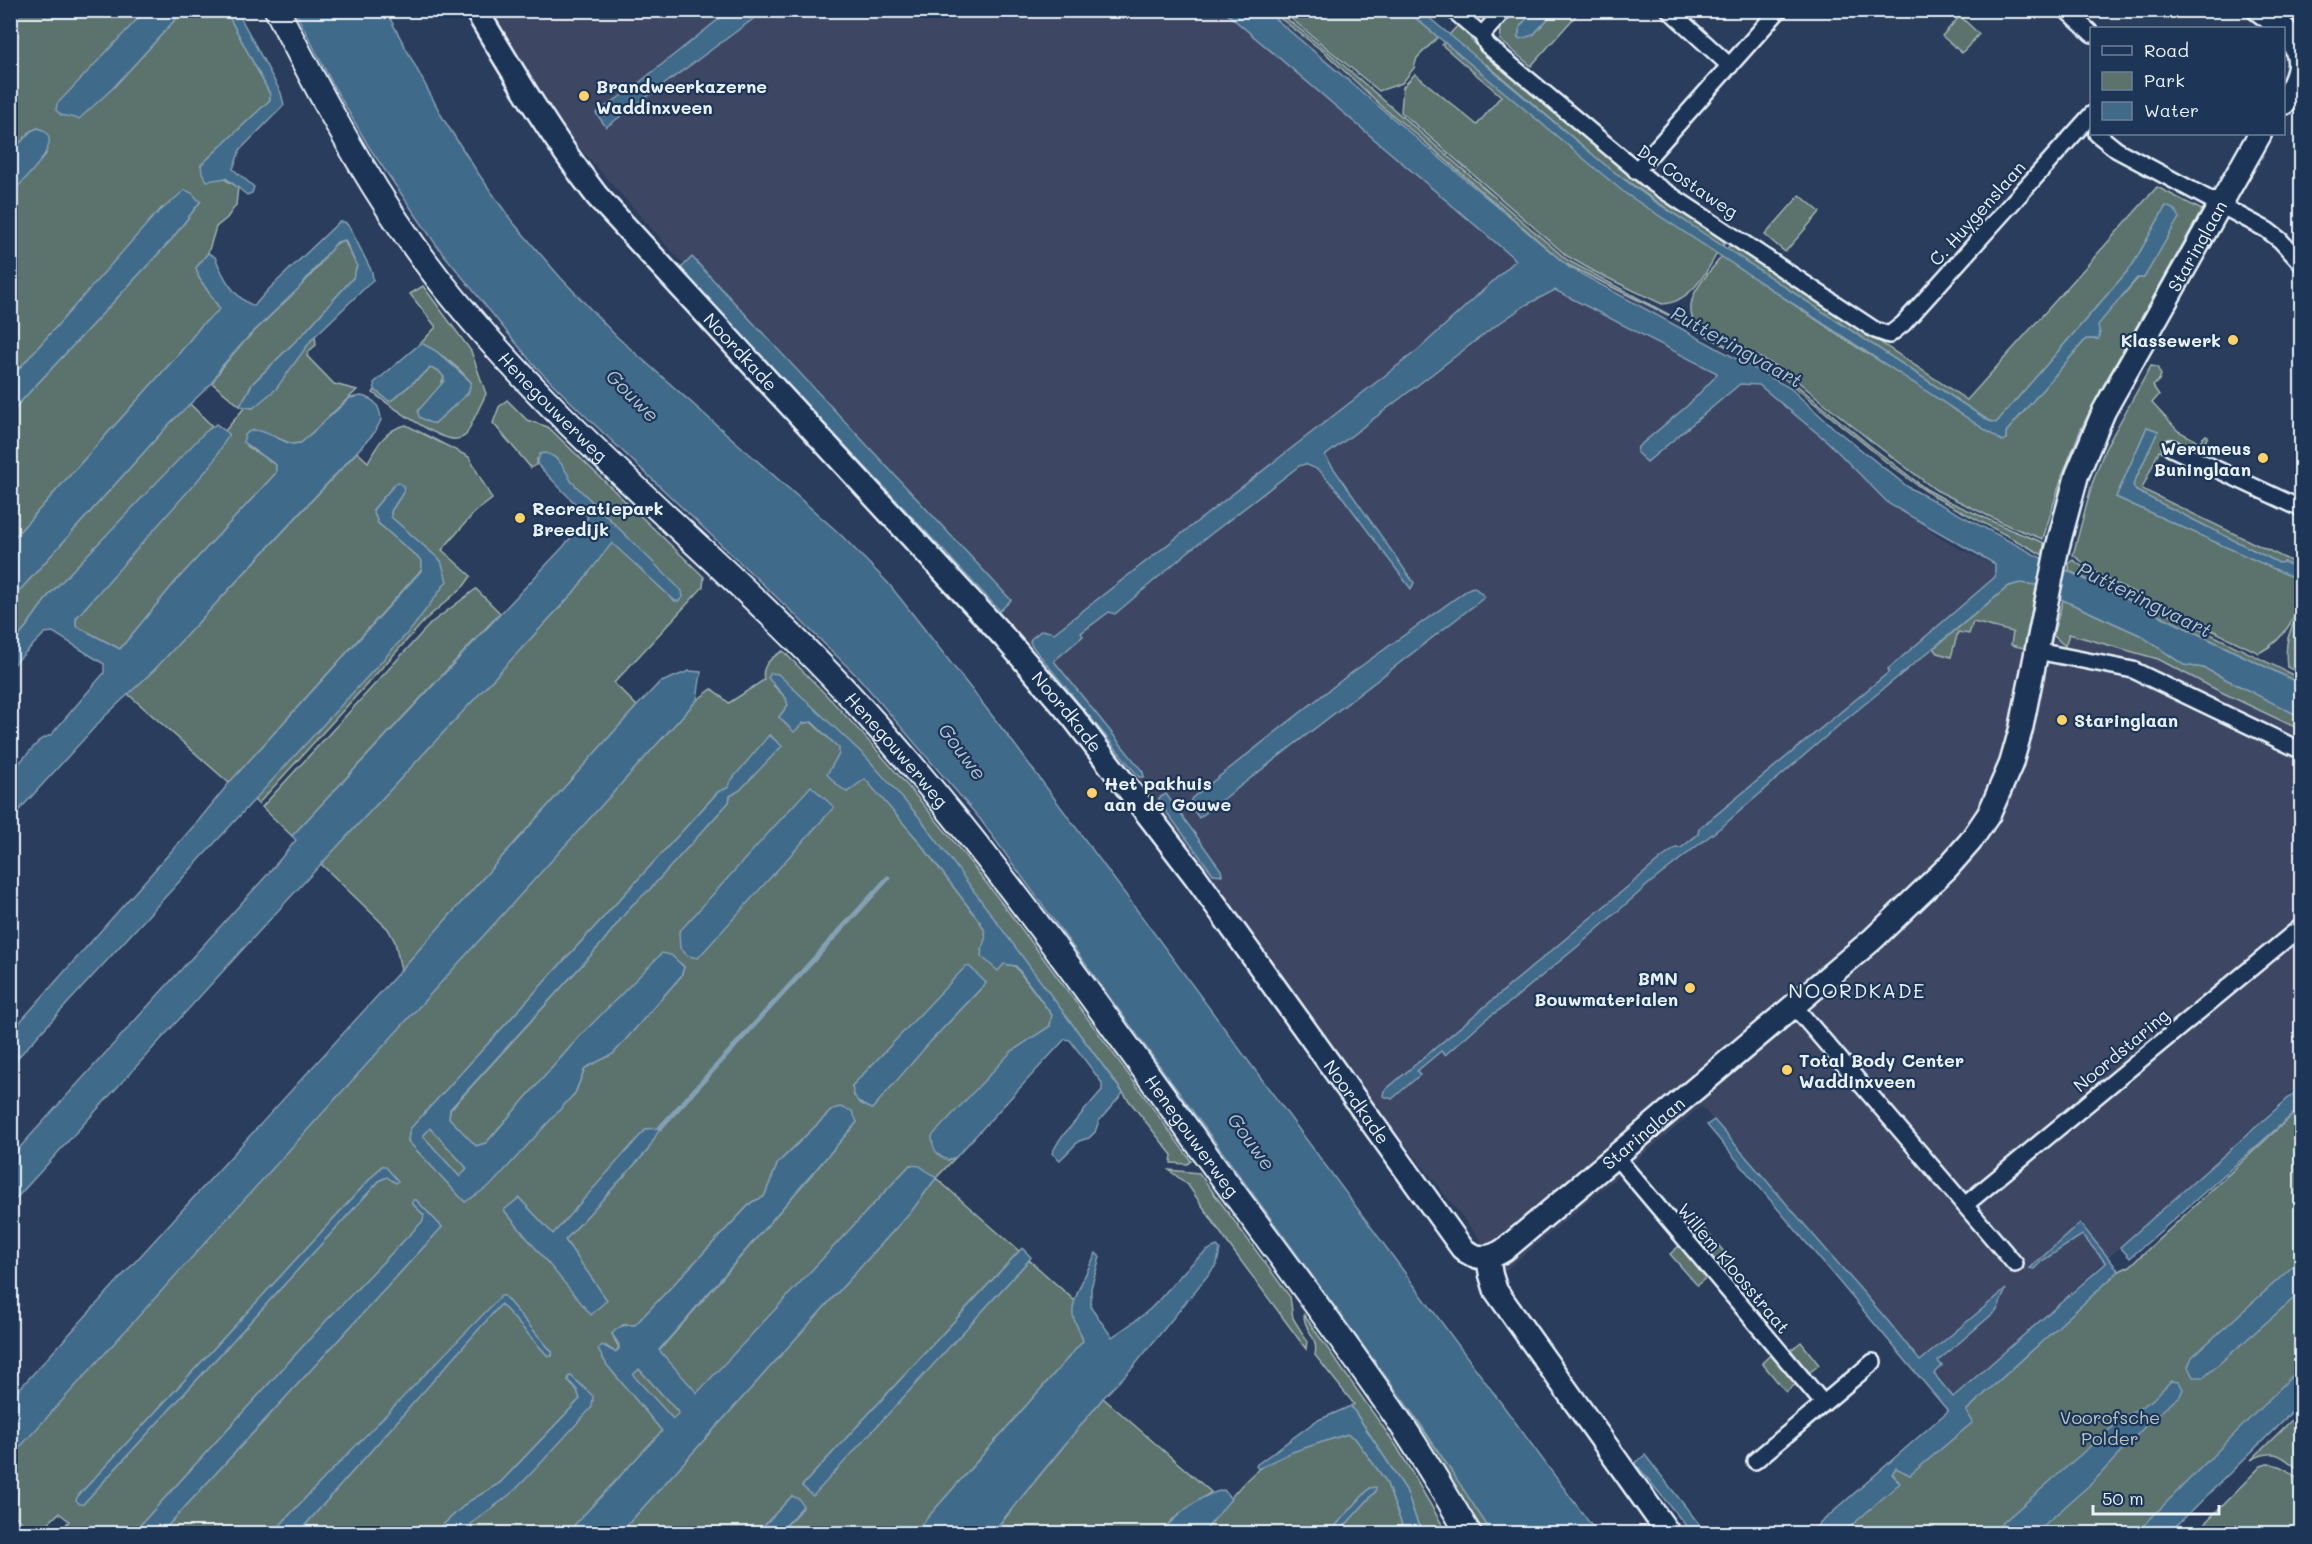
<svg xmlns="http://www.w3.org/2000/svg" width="2312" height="1544" font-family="Mali,sans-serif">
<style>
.built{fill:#3c4763}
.green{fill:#5c726d;stroke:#a2b2b2;stroke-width:1.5;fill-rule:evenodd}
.water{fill:#416a89;stroke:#84a0b5;stroke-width:1.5;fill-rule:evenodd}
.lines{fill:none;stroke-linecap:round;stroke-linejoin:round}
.stream{stroke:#84a0b5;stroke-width:5}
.street-casing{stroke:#e8f1f8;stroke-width:20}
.secondary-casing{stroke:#e8f1f8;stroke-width:27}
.primary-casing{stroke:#e8f1f8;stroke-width:28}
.street{stroke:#1d3557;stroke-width:15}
.secondary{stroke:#1d3557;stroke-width:22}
.primary{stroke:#1d3557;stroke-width:24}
.poi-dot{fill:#ffd166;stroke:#1d3557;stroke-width:2}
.labels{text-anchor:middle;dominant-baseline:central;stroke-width:4.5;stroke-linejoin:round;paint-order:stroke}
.poi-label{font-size:18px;font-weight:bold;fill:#e8f1f8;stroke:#1d3557;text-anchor:start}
.street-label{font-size:18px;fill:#e8f1f8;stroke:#1d3557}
.park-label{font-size:18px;fill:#b7c5c7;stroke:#1d3557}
.water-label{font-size:20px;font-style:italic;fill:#aec2d1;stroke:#1d3557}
.neighbourhood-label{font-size:20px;letter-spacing:1.5px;fill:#e8f1f8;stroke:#1d3557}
</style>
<rect width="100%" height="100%" fill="#2b3d5c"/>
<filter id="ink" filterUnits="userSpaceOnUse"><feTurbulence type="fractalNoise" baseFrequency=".0167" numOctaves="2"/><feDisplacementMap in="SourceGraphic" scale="12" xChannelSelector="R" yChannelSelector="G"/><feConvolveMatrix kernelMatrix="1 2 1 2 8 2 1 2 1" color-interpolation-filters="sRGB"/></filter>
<g filter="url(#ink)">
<path class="built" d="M486,11H1271L1428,145L1573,261L1802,401L1879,495L1950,544L2301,713V1084L1953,1398L1701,1106L1505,1271L1379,1111L1263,956L1178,836L1009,621L822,419L551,116Z"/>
<g class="green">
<path d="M11,11H145L134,24L113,88L183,11H226L270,94V100L201,165L238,187L236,205L227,218L216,227L208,253L196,268L199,278L220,309L201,326L177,356L11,541V412L171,240L200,202L162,208L11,378V194L46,154L38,128L31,131L11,153Z"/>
<path d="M1271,11H1277L1327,51L1567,260L1789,379L1869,445L1926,489L1946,500L2011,530L2042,542L2044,543L2043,555L1933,496L1896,470L1782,377L1674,318L1564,263L1417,135L1385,109L1325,53Z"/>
<path d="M1282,11H1407L1438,37L1417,58L1414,68L1402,83L1379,91Z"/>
<path d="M1513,11H1535L1521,25L1518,37L1533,35L1555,11H1580L1531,66L1500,40L1501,32L1498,28Z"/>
<path d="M1960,16L1979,34L1962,53L1942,36Z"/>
<path d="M1460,23L1469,32L1471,40L1646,188L1727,240L1722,247L1610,169L1487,65L1484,64L1449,35Z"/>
<path d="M1445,42L1626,193L1717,253C1706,274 1689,303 1662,304L1595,272L1567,256L1401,112L1403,87L1415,74L1477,125L1501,96L1442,45Z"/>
<path d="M2157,187L2202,210L2100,391L2080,431L2062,476L2043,539L2009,526L1936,490L1871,441L1786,372L1693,320C1683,296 1709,274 1722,256L1857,347L2006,438V432L2086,339H2098L2100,335L2097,325L2138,278H2144L2166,206L2132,266L1996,423L1989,421L1727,249L1731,243L1967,400Z"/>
<path d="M1800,195L1820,212L1785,252L1765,235Z"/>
<path d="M344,240L357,266L353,278L305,332L253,383L240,406L212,383C239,338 283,309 316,269C325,259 331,243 344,240Z"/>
<path d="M423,286L471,351L486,394L466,435C461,439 454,440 448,438C428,433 390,405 373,393L375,390L389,401L392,400L431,368L438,370L444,377L440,386L435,423L468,393L471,382C457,366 439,352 421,343L436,327L410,294Z"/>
<path d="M315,336L316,345L309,351L307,356L334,384L357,390L301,443L292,444L263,432L247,446L276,465V473L176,581L120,649L76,626V618L211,464L228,434L225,431L245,407L253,408Z"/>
<path d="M2151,366L2157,367L2161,375L2159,380L2153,386L2159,395L2152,403L2178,431L2199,442L2206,435L2208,436L2200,453L2172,440L2165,453L2159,451L2142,489L2301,566V570L2284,562L2279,563L2136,491L2133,485L2158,431L2147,427L2116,497L2301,581C2302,611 2286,639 2259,653L2104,578L2073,555L2092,484L2105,449Z"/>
<path d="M507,400L527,420L548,427L704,577L703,587L614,683L637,706L401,970L395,942L388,929L321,864L573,593L612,542L675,601L619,529L597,506L537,459V464L531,468L493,423L499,407Z"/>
<path d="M190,404L212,426L49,595L11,648V600L171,422Z"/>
<path d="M406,425L469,457L492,499L474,513L442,550L471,576L464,586L427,618L258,804L254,800L441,561L391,517V511L404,491L395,484L373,510L378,523L422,561V569L229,783L128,694L155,669L357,452L368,462C377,445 386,429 406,425Z"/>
<path d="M2073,560L2102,580L2301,679V684L2069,571V563Z"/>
<path d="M2020,583L2037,585L2024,648L2011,645L2013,632L1973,622L1969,634L1958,632L1951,657L1938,653L1934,648L2009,586Z"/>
<path d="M476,589L500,613L292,836L262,807L431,623Z"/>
<path d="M2063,600L2140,635L2184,665L2204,668L2301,717V730L2217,690L2158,659L2069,634L2065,646L2053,635Z"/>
<path d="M2301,607V674L2287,667C2284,640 2290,630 2301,607Z"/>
<path d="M783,651C939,804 1063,985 1191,1161L1187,1164L1171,1163L1172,1155L1127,1098L919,818L773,685L786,698L788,705L779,717L803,723L811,722L839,748L847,792L865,778L917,839L980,922C988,934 988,938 981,950L1004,964L1015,966L1052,1015L1050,1026L1011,1052L948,1160L956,1157L936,1178L1019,1251L802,1486L813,1495L1029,1260L1075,1301C1070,1321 1079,1324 1083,1341L914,1533H779L803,1507L792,1496L757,1533H620L913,1209L936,1178L910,1165L697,1394L659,1351L857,1122L840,1107L832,1110L778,1163L764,1197L752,1202L635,1325H623L612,1334L619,1348L615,1352L606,1346L607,1365L662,1431L567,1533H462L480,1514L495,1507L592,1396L571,1376L568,1380L577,1390L580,1399L500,1483L468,1502L434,1533H298L501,1304L548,1356H552V1352L504,1296L310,1493L273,1533H161L442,1227L416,1200L412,1203L424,1215L423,1221L326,1321L133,1533H59L69,1521L59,1513L38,1533H33L11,1512L10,1457L697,700L712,689L729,703L764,680C761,666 770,658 783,651ZM770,735L781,746L740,790L730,796L729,802L649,890L631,906L601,944L450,1110L449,1118L476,1146L486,1143L580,1036L680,963L684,967L681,976L613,1054L585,1068L575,1093L465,1202L408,1141L410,1129L718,792L730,787V783ZM966,967L986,983L931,1041L854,1096L852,1086ZM646,1130L648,1150L565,1240L606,1299L591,1314L504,1210L519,1198L553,1234ZM382,1166L396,1183L387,1177L380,1180L83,1504L78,1496Z"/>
<path d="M2301,1107V1382L2152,1533L1841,1534L1898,1481L1892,1473L1896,1468L1968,1415L1965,1411L2119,1271L2130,1266Z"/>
<path d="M430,1128L467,1168L460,1177L423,1136Z"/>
<path d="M1169,1170L1199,1173L1290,1297L1293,1318L1307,1341L1306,1349L1227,1242L1188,1185Z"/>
<path d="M1702,1226L1730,1259L1720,1267L1692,1234Z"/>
<path d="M1680,1245L1707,1277L1697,1285L1670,1254Z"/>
<path d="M1304,1315L1397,1447L1447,1533H1421L1406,1490L1351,1406L1354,1404L1315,1355C1319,1336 1304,1332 1304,1315Z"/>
<path d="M1801,1342L1819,1365L1809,1373L1791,1350Z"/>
<path d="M1771,1354L1796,1384L1786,1392L1762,1363Z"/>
<path d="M639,1369L679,1413L673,1419L632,1375Z"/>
<path d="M1386,1377L1455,1475L1492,1533H1485L1383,1379Z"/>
<path d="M1103,1398L1211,1492L1172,1520L1160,1533L992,1534Z"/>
<path d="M2301,1411V1472C2283,1456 2275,1447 2251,1460Z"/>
<path d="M1347,1434L1355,1438L1386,1481L1405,1533H1338L1375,1492L1370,1488L1329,1533L1203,1534C1218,1514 1240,1483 1259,1469C1284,1451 1318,1444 1347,1434Z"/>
<path d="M2267,1464C2282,1464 2290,1472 2301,1482V1533H2195L2261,1466Z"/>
</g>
<g class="water">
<path d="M1535,10L1555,11L1533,35L1520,39L1518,37L1521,25Z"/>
<path d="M145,11H183L113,88L79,119L61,115L56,110L57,104Z"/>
<path d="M226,11H237L281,93L284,105L240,150L233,169L254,187L252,193L247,195L226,178L207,181L202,173L201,165L270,100V94Z"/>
<path d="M295,11H386L444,120L478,173L511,220L561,278L616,336L840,534L888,583L911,612L1015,745L1597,1533H1492L1421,1425L980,819L859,678L790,610L575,406L534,365L502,326L437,246L369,147L333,85Z"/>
<path d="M729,11H764L606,127L596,113L631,89Z"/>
<path d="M1224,11H1266L1570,268L1790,388L1835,429L1908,487L2041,558L2301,684V717L2204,668L2184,665L2140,635L2063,600L2037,585L2020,583L2009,586L1838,726L1725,824L1650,883L1577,947L1504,1007L1487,1018L1445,1055L1441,1051L1417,1071L1420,1075L1392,1099L1383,1096L1384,1091L1663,857L1676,848H1681L1698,834L1699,829L1889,672L1888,669L1995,577V564L1889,504L1828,442L1759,385L1740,384L1647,462L1637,453L1638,447L1687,406L1715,377L1717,373L1555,290L1526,305L1491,329L1325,456L1414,583L1411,589L1338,491L1319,470L1305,464L1299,466L1189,551L1115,614L1109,612L1081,633L1083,636L1054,661L1143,772L1144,777H1139L1032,646L1030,642L1031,639L1042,630L1054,633L1419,349L1516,260Z"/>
<path d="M1407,11H1421L1610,169L1648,197L1989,421L1996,423L2132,266L2166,206L2175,210L2179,218L2144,278H2137L2098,325L2100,335L2098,339H2086L2006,432V439L2002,441L1626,194Z"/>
<path d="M38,128C71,138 22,181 11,194V153L31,131Z"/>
<path d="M185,190L192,193L200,202L171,240L11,412V378L153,217Z"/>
<path d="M339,222H345L350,228L372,272L373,280L312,339L276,389L253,408L240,406L253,383L305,332L353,278L357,266L345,240L337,242L298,289L249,336L221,367L212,383L171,422L11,600V541L177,356L201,326L220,309L199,278L196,268L208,253L215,257C223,277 234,298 254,306L268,290Z"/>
<path d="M692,257L1011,600L1000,611L680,269Z"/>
<path d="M421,343L436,351L471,382L468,393L435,423H430L419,417L418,411L444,381V377L438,370L430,368L392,400L389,401L375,390L374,383Z"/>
<path d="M361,396C375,399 380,406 381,420L375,432L155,669L104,717L11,819V772L40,740L51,735L104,673V664L53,632L45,633L14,664L11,663V648L49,595L204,433L216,424L229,434L212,464L76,618V626L120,649L176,581L276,473V465L243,442C247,416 278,441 292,444C295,444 298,443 301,443L350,398Z"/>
<path d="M2147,427L2158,431L2133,485L2136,491L2279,563L2284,562L2301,570V581L2116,497Z"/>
<path d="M545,453C559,456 565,469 571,481L682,591L683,597L679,601H675L612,543L573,593L284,904L11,1204V1157L267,875L296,840L292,836L563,547L588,517L537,464L540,454Z"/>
<path d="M399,483L403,486L404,491L391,511V517L441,561L447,581L413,627L11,1065V1032L199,820L229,783L422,570V561L378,523L373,510L395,484Z"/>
<path d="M1474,587L1485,597L1199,818L1189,804L1192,798L1343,679L1470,588Z"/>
<path d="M689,671L701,672L697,700L11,1457V1398L401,970L637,706L659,683Z"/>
<path d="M771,673L778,674L867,758L920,818L1123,1093L1099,1121L1095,1132L1089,1138L1079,1141L1060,1160L1052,1153L1060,1139L1102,1090V1083L1070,1040L1065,1039L956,1157L948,1160C936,1156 932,1148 932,1136L1011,1052L1050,1026L1052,1015L1016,966L1004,964L998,971L981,956C981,938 992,941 980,922L917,839L865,779L847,792L837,785L827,774L839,754V748L812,722L803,723L794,732L779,717L788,705L786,698L768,678Z"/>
<path d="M769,735L782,746L740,790L730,796L729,802L649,890L631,906L601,944L450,1109L449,1118L476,1146L486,1143L580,1036L662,953L671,955L684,967L681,976L613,1054L585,1068L575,1093L492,1184L465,1202L408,1141L410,1129L718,792L729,787V783ZM430,1128L467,1168L460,1177L423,1136Z"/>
<path d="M811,786L834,807L698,958L688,956L680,948L679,932Z"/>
<path d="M1166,794L1221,870L1222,875L1213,874L1159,802V798Z"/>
<path d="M966,966L970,967L986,983L931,1041L872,1109C859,1104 854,1100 852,1086Z"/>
<path d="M2301,1087V1107L2130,1258L2120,1247Z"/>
<path d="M840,1107L852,1111L857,1122L659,1350L697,1393L910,1165L920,1166L936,1178L913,1209L620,1533H567L662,1431L607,1365L598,1350L602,1345L615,1352L619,1349V1344L612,1334C619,1325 625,1325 635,1325L752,1202L764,1197L778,1163L833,1109ZM639,1369L679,1413L673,1419L633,1375Z"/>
<path d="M1714,1120L1888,1321L1920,1361L2006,1289L1997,1310L1938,1361L1942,1366L1934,1374L1953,1397L2106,1263L2082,1235L2042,1261L2034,1269L2030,1268L2080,1223L2119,1271L1966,1411L1973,1422L1910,1475L1896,1468L1892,1474L1900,1483L1843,1533H1809L1948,1411L1707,1125Z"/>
<path d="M660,1128L648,1150L565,1240L607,1300L591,1315L504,1210L519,1198L553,1234L646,1129Z"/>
<path d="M382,1166H385L398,1181L396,1183L387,1177L380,1180L83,1504H79L76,1500L78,1496Z"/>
<path d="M413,1200H416L442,1227L161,1533H133L326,1321L423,1221L424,1215L412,1203Z"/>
<path d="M1217,1246L1220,1249L1217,1264L1134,1366L1103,1398L992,1533H914L1083,1341C1081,1332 1075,1325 1073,1315C1071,1299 1089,1268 1096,1253L1100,1257L1091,1288V1308L1112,1337C1125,1328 1138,1320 1150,1309C1167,1293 1196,1252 1217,1246Z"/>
<path d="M1022,1248L1031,1257L1029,1260L813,1496L802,1486Z"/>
<path d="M2301,1259V1292L2204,1377H2193L2188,1367L2192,1357Z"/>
<path d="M501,1296H504L552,1352V1356H548L501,1304L298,1533H273L310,1493Z"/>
<path d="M2301,1367V1403L2169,1533H2136Z"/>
<path d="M569,1376H571L593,1396L592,1407C567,1434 542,1463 516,1489C498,1506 478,1515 462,1533H434L468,1502L500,1483L580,1399L577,1390L568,1380Z"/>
<path d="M2171,1381L2179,1382L2183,1389L2180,1396L2151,1420L2093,1482L2035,1533H1991L2102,1436L2125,1417L2151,1401Z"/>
<path d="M1351,1406L1406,1490L1421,1533H1405L1386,1481L1355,1438L1347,1434L1292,1452L1258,1469L1256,1465L1316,1421Z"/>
<path d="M1645,1455L1706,1533H1692L1635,1463Z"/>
<path d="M1376,1487L1375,1492L1338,1533H1329L1370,1488Z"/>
<path d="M1224,1490L1231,1499L1203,1533H1160C1177,1515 1200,1494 1224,1490Z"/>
<path d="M792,1496L799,1499L803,1506L779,1533H757Z"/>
</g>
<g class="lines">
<path class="stream" d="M660,1128L888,878"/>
<g class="street-casing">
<g id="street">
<path d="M1453,10L1482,35L1487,45L1651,182L1875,330L1889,335L1903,324L2092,114"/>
<path d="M1669,10L1730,66"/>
<path d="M2066,10L2092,34"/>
<path d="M1482,35L1504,10"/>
<path d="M2097,134L2117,150L2267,230L2280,240L2302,264"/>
<path d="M1636,171L1779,10"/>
<path d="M2171,448L2302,509"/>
<path d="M2037,651L2133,670L2302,751"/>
<path d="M1795,1007L2015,1264"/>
<path d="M1616,1157L1823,1403"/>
<path d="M1965,1205L2302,926"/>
<path d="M1755,1461L1873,1362"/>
</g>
</g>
<g class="secondary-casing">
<g id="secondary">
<path id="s1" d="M476,10C514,74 552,138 597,196L1004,637L1073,717L1195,876L1462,1248C1475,1260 1489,1260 1504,1250L1873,939L1947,868L1970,842L1989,814L2011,764L2021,729L2057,549L2077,475L2104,411L2260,134"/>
<path d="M2259,10L2283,28"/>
<path d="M2284,29C2308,58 2300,73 2284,103"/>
<path d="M1488,1258L1491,1275L1496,1291L1669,1534"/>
</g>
</g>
<g class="primary-casing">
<g id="primary">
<path id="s2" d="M277,10C329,112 383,213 456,301C578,450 733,566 862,709C985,844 1089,994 1196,1141C1261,1231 1328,1318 1391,1409C1419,1449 1444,1492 1469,1534"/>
</g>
</g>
<use href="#street" class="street"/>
<use href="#secondary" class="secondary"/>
<use href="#primary" class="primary"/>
</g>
</g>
<g class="poi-dot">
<circle cx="584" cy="96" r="6"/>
<circle cx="2233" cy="340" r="6"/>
<circle cx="2263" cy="458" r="6"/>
<circle cx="520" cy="518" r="6"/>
<circle cx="2062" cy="720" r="6"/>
<circle cx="1092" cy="793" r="6"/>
<circle cx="1690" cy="988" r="6"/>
<circle cx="1787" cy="1070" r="6"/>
</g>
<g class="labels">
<g class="poi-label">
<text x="596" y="86">Brandweerkazerne<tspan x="596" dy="21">Waddinxveen</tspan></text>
<text x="2221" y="340" text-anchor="end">Klassewerk</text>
<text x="2251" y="448" text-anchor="end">Werumeus<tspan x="2251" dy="21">Buninglaan</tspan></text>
<text x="532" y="508">Recreatiepark<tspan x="532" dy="21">Breedijk</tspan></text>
<text x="2074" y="720">Staringlaan</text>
<text x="1104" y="783">Het pakhuis<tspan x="1104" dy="21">aan de Gouwe</tspan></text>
<text x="1678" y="978" text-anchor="end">BMN<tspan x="1678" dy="21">Bouwmaterialen</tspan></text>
<text x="1799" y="1060">Total Body Center<tspan x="1799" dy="21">Waddinxveen</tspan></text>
</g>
<g class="street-label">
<text transform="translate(1688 181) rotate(34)">Da Costaweg</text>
<text transform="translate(1977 213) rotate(-48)">C. Huygenslaan</text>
<text stroke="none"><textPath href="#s1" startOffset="2896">Staringlaan</textPath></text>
<text stroke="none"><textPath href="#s1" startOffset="434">Noordkade</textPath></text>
<text stroke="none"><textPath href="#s2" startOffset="486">Henegouwerweg</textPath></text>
<text stroke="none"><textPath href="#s1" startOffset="920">Noordkade</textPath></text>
<text stroke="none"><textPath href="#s2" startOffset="972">Henegouwerweg</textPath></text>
<text transform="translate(2121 1050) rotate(-40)">Noordstaring</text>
<text stroke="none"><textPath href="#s1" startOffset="1406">Noordkade</textPath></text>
<text stroke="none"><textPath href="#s1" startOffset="1814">Staringlaan</textPath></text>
<text stroke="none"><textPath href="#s2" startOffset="1458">Henegouwerweg</textPath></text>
<text transform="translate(1734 1268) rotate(50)">Willem Kloosstraat</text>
</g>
<g class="park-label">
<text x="2110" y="1417">Voorofsche<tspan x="2110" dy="21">Polder</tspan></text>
</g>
<g class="water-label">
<text transform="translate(1737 346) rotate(29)">Putteringvaart</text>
<text transform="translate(633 395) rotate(45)">Gouwe</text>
<text transform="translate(2145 599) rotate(26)">Putteringvaart</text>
<text transform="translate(963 751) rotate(53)">Gouwe</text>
<text transform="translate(1252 1141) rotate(54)">Gouwe</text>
</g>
<g class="neighbourhood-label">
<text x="1857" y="990">NOORDKADE</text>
</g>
</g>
<rect width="2312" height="1544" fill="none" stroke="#1d3557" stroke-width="36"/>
<rect x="18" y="18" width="2276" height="1508" fill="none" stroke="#e8f1f8" stroke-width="2" filter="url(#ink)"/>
<rect x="2090" y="27" width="195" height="108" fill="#1d3557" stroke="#6e8097" stroke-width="1.5"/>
<rect x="2102" y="46" width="30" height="9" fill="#1d3557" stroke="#6e8097" stroke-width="1.5"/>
<text x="2144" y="57" font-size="18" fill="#e8f1f8">Road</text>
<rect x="2102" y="72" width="30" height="18" fill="#5c726d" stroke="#6e8097" stroke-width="1.5"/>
<text x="2144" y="87" font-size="18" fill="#e8f1f8">Park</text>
<rect x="2102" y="102" width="30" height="18" fill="#416a89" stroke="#6e8097" stroke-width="1.5"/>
<text x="2144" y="117" font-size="18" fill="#e8f1f8">Water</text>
<path d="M2093 1505v9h126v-9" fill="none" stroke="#e8f1f8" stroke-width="3"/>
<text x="2102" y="1505" font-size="18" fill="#e8f1f8" stroke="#1d3557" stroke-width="4.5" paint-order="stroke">50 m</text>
</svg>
